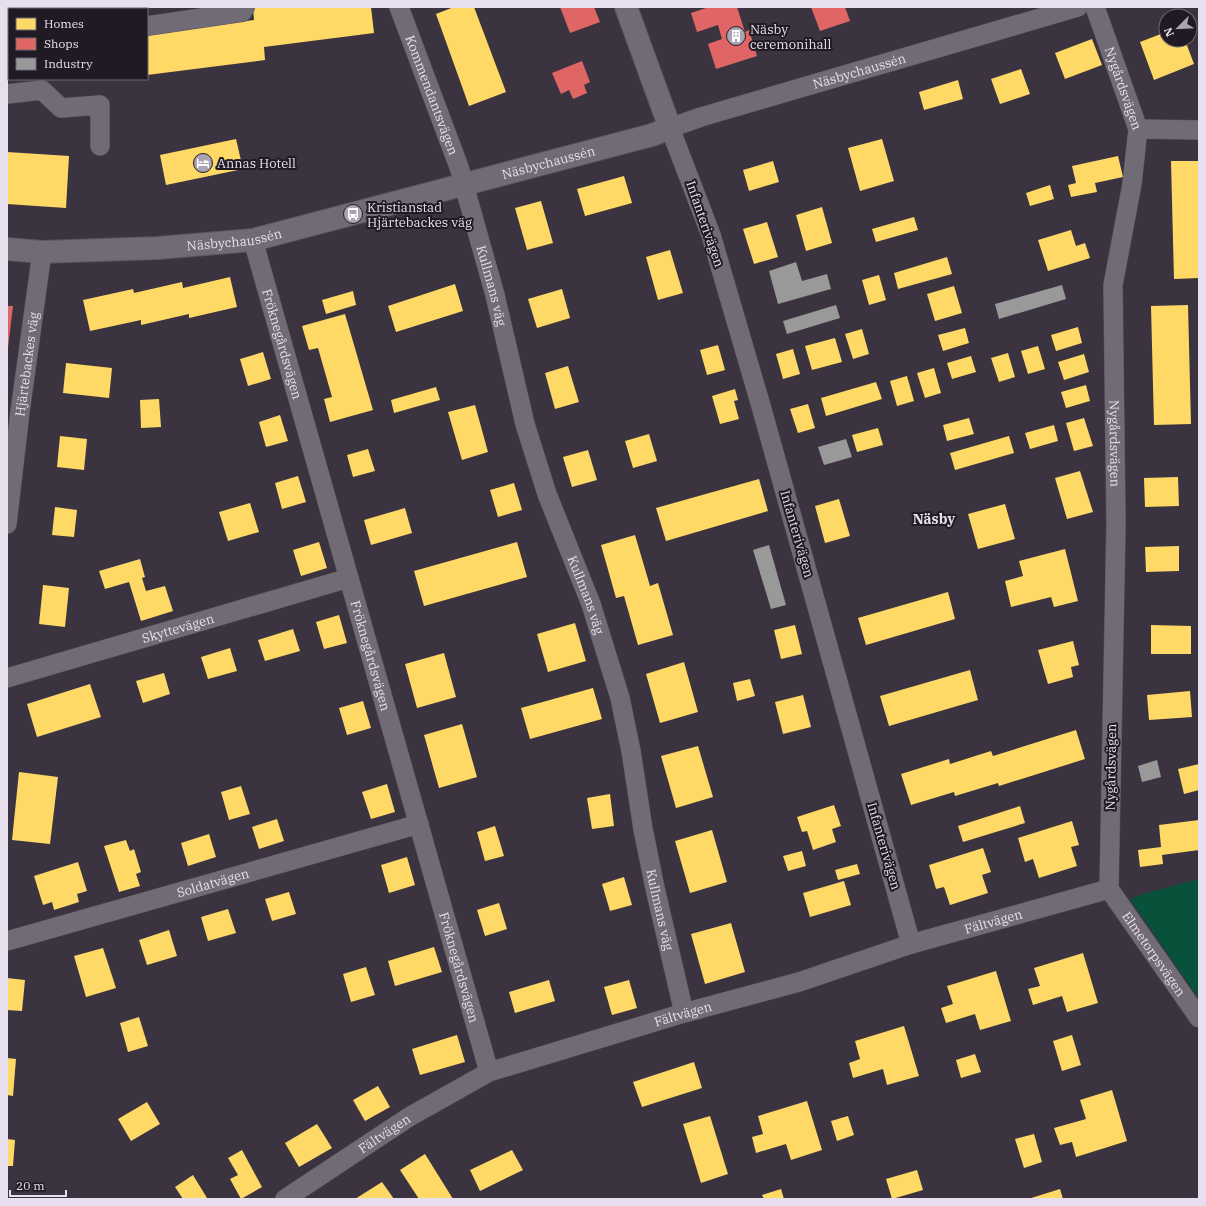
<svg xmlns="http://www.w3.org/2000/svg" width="1206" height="1206" font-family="'IBM Plex Serif',serif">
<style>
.green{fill:#08513b}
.homes{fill:#ffd966}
.shops{fill:#e06666}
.industry{fill:#999}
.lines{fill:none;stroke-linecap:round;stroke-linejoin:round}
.street-casing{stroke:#5a535e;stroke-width:20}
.secondary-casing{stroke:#5a535e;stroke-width:24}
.street{stroke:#716b76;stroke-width:19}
.secondary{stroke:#716b76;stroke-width:22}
.labels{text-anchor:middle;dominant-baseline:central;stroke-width:4;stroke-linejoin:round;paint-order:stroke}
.poi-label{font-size:13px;fill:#e8dfee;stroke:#201a24;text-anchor:start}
.street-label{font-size:13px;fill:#e8dfee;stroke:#201a24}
.neighbourhood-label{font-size:14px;font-weight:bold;fill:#e8dfee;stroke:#201a24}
</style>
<rect width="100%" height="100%" fill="#3b3440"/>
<path class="green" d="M1199,879V999L1130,899L1146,893Z"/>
<g class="homes">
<path d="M260,7H371L374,33L264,47L265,60L147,75V34L254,20L253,8Z"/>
<path d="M454,7H474L506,92L469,106L436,14Z"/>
<rect x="7" y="25" width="2" height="40"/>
<path d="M1166,32V40H1185L1194,64L1154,80L1140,42Z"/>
<path d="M1092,39L1102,65L1065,79L1055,53Z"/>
<path d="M1021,69L1030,94L1000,104L991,79Z"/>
<path d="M958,80L963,99L924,110L919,92Z"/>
<path d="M236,139L243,169L166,185L160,155Z"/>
<path d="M882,139L894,181L860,191L848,148Z"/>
<path d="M7,152L69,156L66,208L7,204Z"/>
<path d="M1118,156L1123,177L1095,183L1097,192L1071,197L1068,185L1076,183L1072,166Z"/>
<path d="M773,161L779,182L749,191L743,170Z"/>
<path d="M1171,161H1199V278L1174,279Z"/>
<path d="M624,176L632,203L585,216L577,189Z"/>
<path d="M1050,185L1054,199L1030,206L1026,193Z"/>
<path d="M541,201L553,243L527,250L515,208Z"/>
<path d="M822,207L832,243L806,251L796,215Z"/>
<path d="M914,217L918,230L876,242L872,229Z"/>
<path d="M767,222L778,257L754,264L743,229Z"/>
<path d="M1071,230L1076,246L1085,243L1090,258L1048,271L1038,240Z"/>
<path d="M670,250L683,293L658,300L646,257Z"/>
<path d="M947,257L952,274L898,289L894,273Z"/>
<path d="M879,275L886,300L869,305L862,280Z"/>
<path d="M230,277L237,307L189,318V314L141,325V320L90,331L83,300L133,289L134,293L182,282L183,288Z"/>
<path d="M455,284L463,311L396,332L388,306Z"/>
<path d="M954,286L962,313L935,321L927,294Z"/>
<path d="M562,289L570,318L537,328L528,299Z"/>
<path d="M353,291L356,305L326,314L322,300Z"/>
<path d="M1188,305L1191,424L1154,425L1151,306Z"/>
<path d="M345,314L373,410L330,422L324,399L332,397L318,348L309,350L302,326Z"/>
<path d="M1078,327L1082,343L1056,351L1051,335Z"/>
<path d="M965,328L969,343L943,351L938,335Z"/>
<path d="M862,329L869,354L853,359L845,334Z"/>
<path d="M835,338L842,362L812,370L805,346Z"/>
<path d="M718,345L725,370L707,375L700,350Z"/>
<path d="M1038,346L1045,369L1028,374L1021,351Z"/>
<path d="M793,349L800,374L783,379L776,354Z"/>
<path d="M263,352L271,379L248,386L240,359Z"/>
<path d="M1008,353L1015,377L999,382L991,358Z"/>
<path d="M1084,354L1089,372L1064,380L1058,362Z"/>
<path d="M971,356L976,372L952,379L947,363Z"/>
<path d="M66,363L112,368L109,398L63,393Z"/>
<path d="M568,366L579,402L555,409L545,373Z"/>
<path d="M934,368L941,393L925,398L917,373Z"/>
<path d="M907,376L914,401L897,406L890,381Z"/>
<path d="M876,382L882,399L826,416L821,398Z"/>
<path d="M1086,385L1090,401L1066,408L1061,392Z"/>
<path d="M436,387L440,400L394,413L391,400Z"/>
<path d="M735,389L738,400L734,401L739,419L720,424L712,396Z"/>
<path d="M159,399L161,427L141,428L140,400Z"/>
<path d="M808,404L815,428L798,433L790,409Z"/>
<path d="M475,405L488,452L462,460L448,412Z"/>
<path d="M280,415L288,441L266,447L259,422Z"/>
<path d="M969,418L974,434L947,441L943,425Z"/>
<path d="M1084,418L1093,446L1074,451L1066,423Z"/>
<path d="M1054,425L1058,441L1030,449L1025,433Z"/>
<path d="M878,428L883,445L857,452L852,435Z"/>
<path d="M649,434L657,461L633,468L625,441Z"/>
<path d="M60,436L87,439L84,470L57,467Z"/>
<path d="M1009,436L1014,453L955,470L950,453Z"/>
<path d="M368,449L375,471L353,477L347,455Z"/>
<path d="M588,450L597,480L572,487L563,457Z"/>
<path d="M1080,471L1093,512L1067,519L1055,478Z"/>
<path d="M298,476L306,502L282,509L275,483Z"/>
<path d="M1178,477L1179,506L1145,507L1144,478Z"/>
<path d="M759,479L768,511L666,541L656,508Z"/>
<path d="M514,483L522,510L498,517L490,490Z"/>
<path d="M839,499L850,536L825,543L815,506Z"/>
<path d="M250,503L259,532L228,541L219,512Z"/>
<path d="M1005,504L1015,539L978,549L968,514Z"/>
<path d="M55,507L77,510L74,537L52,535Z"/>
<path d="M405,508L412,533L371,545L364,520Z"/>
<path d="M635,535L650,586L658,583L673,635L638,645L624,596L616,598L601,545Z"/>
<path d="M319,542L327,568L301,576L293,550Z"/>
<path d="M517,542L527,577L424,606L414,571Z"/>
<path d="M1179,546V571L1146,572L1145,547Z"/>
<path d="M1065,549L1078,601L1054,607L1051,597L1011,607L1005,581L1023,576L1019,561Z"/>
<path d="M140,559L145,577L142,578L146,591L165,586L173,611L141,621L129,582L105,589L99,571Z"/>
<path d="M43,585L69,588L65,627L39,624Z"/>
<path d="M948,592L955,619L866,645L858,618Z"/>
<path d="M339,615L347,643L324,649L316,622Z"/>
<path d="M575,623L586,661L548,672L537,634Z"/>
<path d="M795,625L802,654L781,659L774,630Z"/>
<path d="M1151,625L1191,626V654H1151Z"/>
<path d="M293,629L300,651L265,661L258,640Z"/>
<path d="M1073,641L1079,665L1071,667L1073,677L1048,684L1038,650Z"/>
<path d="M230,648L237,671L208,679L201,657Z"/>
<path d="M444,653L456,697L417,708L405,664Z"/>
<path d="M684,662L698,712L660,723L646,674Z"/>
<path d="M970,670L978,700L889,726L880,696Z"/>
<path d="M164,673L170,694L143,703L136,681Z"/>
<path d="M750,679L755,696L737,701L733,683Z"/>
<path d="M90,684L101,717L37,737L27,704Z"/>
<path d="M593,688L602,719L530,739L521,708Z"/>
<path d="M1190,691L1192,717L1149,720L1147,695Z"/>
<path d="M803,695L811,727L783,734L775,702Z"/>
<path d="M363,701L371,728L347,735L339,708Z"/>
<path d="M462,724L477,777L439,788L424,735Z"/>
<path d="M1076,730L1085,759L999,786L998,783L955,796L954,792L911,805L901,774L949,759L950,764L991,751L993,756Z"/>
<path d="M698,746L713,797L676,808L661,756Z"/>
<path d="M1199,764V790L1184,794L1178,769Z"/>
<path d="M19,772L58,777L50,844L12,840Z"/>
<path d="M387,784L395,812L371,819L362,792Z"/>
<path d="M241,786L250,814L229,820L221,792Z"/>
<path d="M610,794L614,826L592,829L587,798Z"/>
<path d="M834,805L841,826L832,829L836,842L813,850L807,831L802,832L797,817Z"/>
<path d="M1020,806L1025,823L963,842L958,826Z"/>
<path d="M277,819L284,841L259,849L252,827Z"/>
<path d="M1199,820V850L1162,855L1163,864L1140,867L1138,850L1161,847L1159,825Z"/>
<path d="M1072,821L1079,845L1071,847L1077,866L1039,878L1033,859L1025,862L1018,838Z"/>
<path d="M495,826L504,856L485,861L477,832Z"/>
<path d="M712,830L727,882L690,893L675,841Z"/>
<path d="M209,834L216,857L188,866L181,843Z"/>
<path d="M126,840L130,851L134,849L141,872L136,874L140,886L119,892L104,846Z"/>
<path d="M983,848L991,872L982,875L988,893L950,905L944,887L936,889L929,865Z"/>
<path d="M802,851L806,866L788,871L783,856Z"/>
<path d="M407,857L415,885L389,893L381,865Z"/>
<path d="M78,862L87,891L77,894L79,902L54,910L52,902L43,905L34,876Z"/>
<path d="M857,864L860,874L838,880L835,870Z"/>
<path d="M624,877L632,905L610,911L602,884Z"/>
<path d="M844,881L851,905L810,917L803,893Z"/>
<path d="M289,892L296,914L272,921L265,899Z"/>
<path d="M499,903L507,929L485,936L477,910Z"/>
<path d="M228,909L236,933L208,941L201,917Z"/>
<path d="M731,923L745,972L705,984L691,934Z"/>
<path d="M169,930L177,956L147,965L139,940Z"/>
<path d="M434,947L442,972L395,986L388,961Z"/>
<path d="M103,948L116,988L86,997L74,956Z"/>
<path d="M1083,953L1098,1003L1067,1012L1062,996L1033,1005L1028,989L1040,986L1034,968Z"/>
<path d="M366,967L375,995L351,1002L343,974Z"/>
<path d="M996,971L1011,1021L980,1030L975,1014L946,1023L941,1008L953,1004L947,986Z"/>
<path d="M7,978L25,980L22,1011L7,1010Z"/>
<path d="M549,980L555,1001L515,1013L509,992Z"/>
<path d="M629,980L637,1008L612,1015L604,987Z"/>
<path d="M139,1017L148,1046L128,1052L120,1023Z"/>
<path d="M904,1026L919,1076L887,1085L883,1069L853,1078L849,1063L860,1059L855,1041Z"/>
<path d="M457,1035L465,1062L420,1075L412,1049Z"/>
<path d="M1072,1035L1081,1065L1062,1071L1053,1041Z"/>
<path d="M975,1054L981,1072L961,1078L956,1060Z"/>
<path d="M7,1058L16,1059L13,1096L7,1095Z"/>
<path d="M694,1062L702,1088L642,1107L633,1082Z"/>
<path d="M378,1086L390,1107L365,1121L353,1100Z"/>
<path d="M1112,1090L1127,1141L1076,1157L1072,1142L1060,1145L1054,1128L1086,1119L1080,1100Z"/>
<path d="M807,1101L822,1150L791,1160L786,1144L756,1153L752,1137L763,1134L758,1116Z"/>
<path d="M147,1102L160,1124L131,1141L118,1119Z"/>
<path d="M710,1116L728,1174L701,1183L683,1124Z"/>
<path d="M848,1116L854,1135L837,1141L831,1121Z"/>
<path d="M317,1124L332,1148L299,1167L285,1143Z"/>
<path d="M1034,1134L1042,1162L1024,1168L1015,1139Z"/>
<path d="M7,1139L15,1140L13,1166H7Z"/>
<path d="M242,1150L262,1187L241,1199L230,1179L238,1175L228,1158Z"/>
<path d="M512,1150L523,1170L480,1191L470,1170Z"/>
<path d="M425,1154L453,1199H419L400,1170Z"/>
<path d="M917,1170L923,1190L892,1199L886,1179Z"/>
<path d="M193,1175L207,1198L206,1199H183L175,1187Z"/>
<path d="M382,1182L394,1199H355Z"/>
<path d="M781,1189L784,1199H764L762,1195Z"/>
<path d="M1060,1189L1063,1199H1028Z"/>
</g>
<g class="shops">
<path d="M560,7H594L600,22L570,33Z"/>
<path d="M709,7H737L745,32L749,30L757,56L716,69L708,44L722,39L718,25L697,32L691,13Z"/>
<path d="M811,7H845L850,21L820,31Z"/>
<path d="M582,61L590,82L584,85L587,93L573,99L569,90L561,94L552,73Z"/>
<path d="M7,306H13L8,348H7Z"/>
</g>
<g class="industry">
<path d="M796,262L802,281L827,274L831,289L778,304L769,271Z"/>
<path d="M1062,285L1066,299L999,319L995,304Z"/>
<path d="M836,305L840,318L787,334L783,321Z"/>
<path d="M846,439L852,457L824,465L818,447Z"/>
<path d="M769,545L786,605L771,609L753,550Z"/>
<path d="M1157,760L1161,777L1142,782L1138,766Z"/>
</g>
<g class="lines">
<g class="street-casing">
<g id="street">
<path id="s1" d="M399,7L459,167L495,295L525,424L547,494L591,604L620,698L631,751L643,829L655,888L684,1013"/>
<path id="s2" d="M1095,7L1138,129L1132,184L1113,285L1116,524L1109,889"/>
<path d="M147,26L242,12L245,7"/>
<path d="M7,94L42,90L61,108L100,105V146"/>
<path d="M1138,129L1199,130"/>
<path id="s3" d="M253,240L489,1072"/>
<path id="s4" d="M7,524L20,412L42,252"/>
<path id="s5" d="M7,678L349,578"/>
<path id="s6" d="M1109,889L1199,1018"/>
<path id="s7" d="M7,941L419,824"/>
<path id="s8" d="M911,944L761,406L711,235L670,128L701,117L1078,7"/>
<path id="s9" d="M285,1199L409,1117L489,1072L684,1013L799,982L911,944L1109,889"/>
</g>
</g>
<g class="secondary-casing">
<g id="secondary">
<path id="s10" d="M7,249L42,252L158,248L253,240L652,135L670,128L626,7"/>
</g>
</g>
<use href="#street" class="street"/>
<use href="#secondary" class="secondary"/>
</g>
<defs>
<g id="building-disc" transform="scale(1)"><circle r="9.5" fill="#aba3b1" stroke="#201a24"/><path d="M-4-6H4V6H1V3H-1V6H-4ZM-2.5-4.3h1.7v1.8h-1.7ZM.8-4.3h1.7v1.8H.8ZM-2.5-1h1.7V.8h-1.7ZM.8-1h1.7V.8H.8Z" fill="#fff"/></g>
<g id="hotel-disc" transform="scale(1)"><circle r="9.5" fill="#aba3b1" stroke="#201a24"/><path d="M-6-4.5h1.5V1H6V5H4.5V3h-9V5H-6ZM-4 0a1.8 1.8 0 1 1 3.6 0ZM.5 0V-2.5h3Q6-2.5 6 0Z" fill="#fff"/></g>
<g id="bus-disc" transform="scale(1)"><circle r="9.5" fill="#aba3b1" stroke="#201a24"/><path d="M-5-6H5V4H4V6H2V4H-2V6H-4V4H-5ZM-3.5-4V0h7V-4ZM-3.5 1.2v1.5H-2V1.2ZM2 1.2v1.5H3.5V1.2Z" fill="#fff"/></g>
</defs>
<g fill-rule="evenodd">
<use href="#building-disc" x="736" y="36"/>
<use href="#hotel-disc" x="203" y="163"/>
<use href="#bus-disc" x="353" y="214"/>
</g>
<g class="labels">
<g class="poi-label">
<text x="750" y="29">Näsby<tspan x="750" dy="15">ceremonihall</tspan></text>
<text x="217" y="163">Annas Hotell</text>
<text x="367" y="207">Kristianstad<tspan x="367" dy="15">Hjärtebackes väg</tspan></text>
</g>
<g class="street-label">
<text stroke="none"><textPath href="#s8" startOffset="1049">Näsbychaussén</textPath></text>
<text stroke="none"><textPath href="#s2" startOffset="86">Nygårdsvägen</textPath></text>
<text stroke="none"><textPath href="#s1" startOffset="94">Kommendantsvägen</textPath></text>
<text stroke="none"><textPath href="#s10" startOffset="552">Näsbychaussén</textPath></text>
<text transform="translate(705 224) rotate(71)">Infanterivägen</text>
<text stroke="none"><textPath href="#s10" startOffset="228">Näsbychaussén</textPath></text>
<text stroke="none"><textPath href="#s1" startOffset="294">Kullmans väg</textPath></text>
<text stroke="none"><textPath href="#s3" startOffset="108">Fröknegårdsvägen</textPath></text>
<text stroke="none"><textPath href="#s4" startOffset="161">Hjärtebackes väg</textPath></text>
<text stroke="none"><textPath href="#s2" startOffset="446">Nygårdsvägen</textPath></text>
<text transform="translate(797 534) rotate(74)">Infanterivägen</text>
<text stroke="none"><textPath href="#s1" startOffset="618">Kullmans väg</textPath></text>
<text stroke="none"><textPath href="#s5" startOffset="178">Skyttevägen</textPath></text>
<text stroke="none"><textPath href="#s3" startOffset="432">Fröknegårdsvägen</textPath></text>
<text transform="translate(1111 767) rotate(-89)">Nygårdsvägen</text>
<text transform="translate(884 846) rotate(74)">Infanterivägen</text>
<text stroke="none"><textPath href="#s7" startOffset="214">Soldatvägen</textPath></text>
<text stroke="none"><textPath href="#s1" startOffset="942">Kullmans väg</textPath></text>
<text stroke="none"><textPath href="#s9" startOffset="767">Fältvägen</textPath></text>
<text stroke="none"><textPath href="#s6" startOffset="79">Elmetorpsvägen</textPath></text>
<text stroke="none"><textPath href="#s3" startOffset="756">Fröknegårdsvägen</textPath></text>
<text stroke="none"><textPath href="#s9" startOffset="443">Fältvägen</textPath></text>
<text stroke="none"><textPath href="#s9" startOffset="119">Fältvägen</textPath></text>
</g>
<g class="neighbourhood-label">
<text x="934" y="519">Näsby</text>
</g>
</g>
<rect width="1206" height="1206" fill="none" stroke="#e8dfee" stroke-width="16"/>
<rect x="8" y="8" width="140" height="72" fill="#201a24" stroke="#706975"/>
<rect x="16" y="18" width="20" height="12" fill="#ffd966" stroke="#706975"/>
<text x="44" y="28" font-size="12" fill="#e8dfee">Homes</text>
<rect x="16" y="38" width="20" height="12" fill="#e06666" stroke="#706975"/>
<text x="44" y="48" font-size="12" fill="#e8dfee">Shops</text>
<rect x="16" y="58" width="20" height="12" fill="#999999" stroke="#706975"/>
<text x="44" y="68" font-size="12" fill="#e8dfee">Industry</text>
<g transform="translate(1178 28) rotate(246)"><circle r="19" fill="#201a24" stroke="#706975"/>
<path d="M0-3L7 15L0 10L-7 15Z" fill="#aba3b1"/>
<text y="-6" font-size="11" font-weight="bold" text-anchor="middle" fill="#e8dfee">N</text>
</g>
<path d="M10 1190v6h56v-6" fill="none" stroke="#e8dfee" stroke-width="2"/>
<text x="16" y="1190" font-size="12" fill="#e8dfee" stroke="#201a24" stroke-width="3" paint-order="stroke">20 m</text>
</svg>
